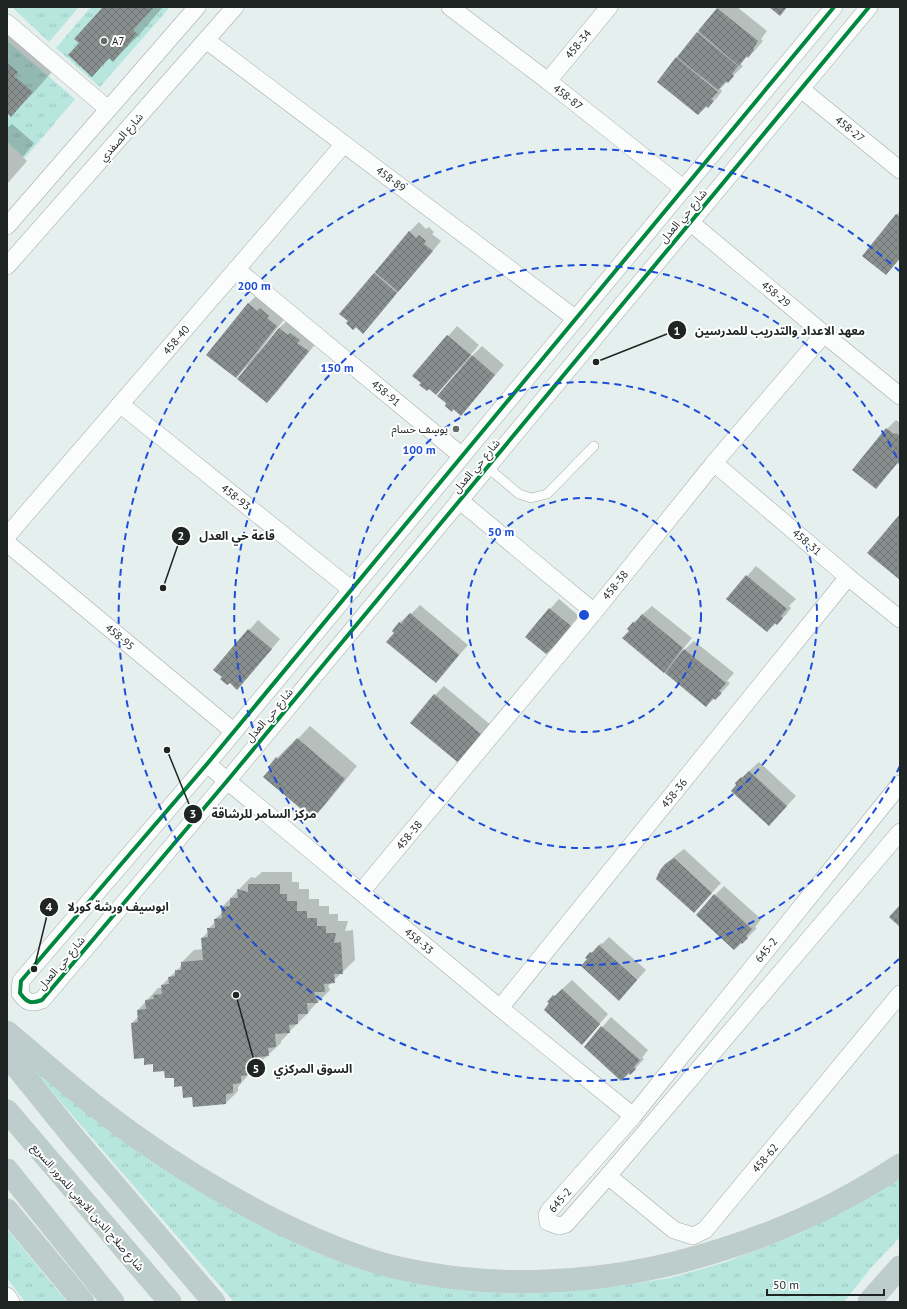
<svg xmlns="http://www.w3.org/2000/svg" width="907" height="1309" font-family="'PT Sans','Noto Sans Arabic',sans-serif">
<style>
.grass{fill:url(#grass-tufts)}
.shadow{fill:#0003}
.building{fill:url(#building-cross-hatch)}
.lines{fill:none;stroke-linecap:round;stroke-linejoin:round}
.lane-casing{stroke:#a4abaa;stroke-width:10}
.street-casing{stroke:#a4abaa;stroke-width:18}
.highway-casing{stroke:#c4cac8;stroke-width:23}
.lane{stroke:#fbfdfc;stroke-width:9}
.street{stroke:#fbfdfc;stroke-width:17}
.highway{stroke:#bdcdcb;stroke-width:22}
.cycleway-casing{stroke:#fff;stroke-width:6}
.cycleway{stroke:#00873e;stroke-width:4}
.ring{fill:none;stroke:#1d4ed8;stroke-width:2;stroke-dasharray:7 5}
.poi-dot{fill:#646c6a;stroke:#fff;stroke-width:1.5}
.labels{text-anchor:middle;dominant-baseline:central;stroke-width:4;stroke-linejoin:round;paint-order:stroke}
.poi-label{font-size:11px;fill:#1e2523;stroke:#fff;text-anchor:start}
.street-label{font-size:11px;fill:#1e2523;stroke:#fff}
.centre{fill:#1d4ed8;stroke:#fff;stroke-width:2}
.ring-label{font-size:12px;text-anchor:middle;font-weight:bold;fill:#1d4ed8;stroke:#fff;stroke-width:4;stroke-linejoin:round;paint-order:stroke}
.leader{fill:none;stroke:#1e2523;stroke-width:1.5}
.callout-dot{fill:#1e2523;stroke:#fff;stroke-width:1.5}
.mark-label{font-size:12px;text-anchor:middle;font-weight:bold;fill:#fff}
.callout-label{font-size:12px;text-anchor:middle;font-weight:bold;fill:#1e2523;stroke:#fff;stroke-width:4;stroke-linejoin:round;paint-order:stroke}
</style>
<defs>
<pattern id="grass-tufts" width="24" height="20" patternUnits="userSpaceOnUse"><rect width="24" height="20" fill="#b7e6de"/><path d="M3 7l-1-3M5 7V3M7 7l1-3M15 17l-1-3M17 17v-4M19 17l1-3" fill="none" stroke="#9dc5be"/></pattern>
<pattern id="building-cross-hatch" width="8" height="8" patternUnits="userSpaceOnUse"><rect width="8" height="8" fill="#898f8e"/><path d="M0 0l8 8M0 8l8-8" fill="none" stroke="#6f7574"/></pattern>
</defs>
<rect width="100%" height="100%" fill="#e5efed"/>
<g class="grass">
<path d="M12,7H79L49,42Z"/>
<path d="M91,7H170L100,87L56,48Z"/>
<path d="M7,41L75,99L25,158L7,142Z"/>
<path d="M28,1064L252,1221L302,1246L345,1263L551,1290L617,1286L670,1278L726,1262L800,1233L874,1194L900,1176V1237L871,1268L844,1302H234Z"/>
<path d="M7,1229L67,1302H25L7,1278Z"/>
</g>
<g class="shadow">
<path d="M104,7H160L162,8L138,36L113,61L110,58L92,75L80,43Z"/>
<path d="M719,7H737L767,31L761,39L763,41L757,48L748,57L747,56L740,64L743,66L720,89L722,91L717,98L698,114L658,82Z"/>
<path d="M7,24L57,66L36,90L11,115L7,112Z"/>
<path d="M12,124L34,143L23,157L27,161L7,184V128Z"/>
<path d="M900,211V259L886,274L896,215Z"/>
<path d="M419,222L426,229L429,227L434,232L432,234L441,241L372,323L363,333L340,314L409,232Z"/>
<path d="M258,294L286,317L257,354L258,355L279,328L289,319L317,342L276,393L267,402L248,365L236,377L248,304Z"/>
<path d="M457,326L479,345L468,358L469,359L482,346L504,365L461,414L454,409L452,411L469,360L468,359L436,394L414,375Z"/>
<path d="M896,420L900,423V460L875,488L887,429Z"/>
<path d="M756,566L796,599L789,606L791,608L786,615L767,631L728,598Z"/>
<path d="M559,599L579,616L571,625L574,627L556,643L526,636Z"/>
<path d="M420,605L468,645L436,682L399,623L409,614L410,615Z"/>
<path d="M652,606L692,638L682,650L683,651L694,641L734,673L727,681L730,683L725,689L706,706L624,638L630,631L628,629L634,622Z"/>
<path d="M258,620L280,639L246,679L223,677L215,670Z"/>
<path d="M444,686L492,726L480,745L435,695Z"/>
<path d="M310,726L357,766L325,805L313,817L272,768L277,758L289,746L290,747Z"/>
<path d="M759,762L796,796L769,825L736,783Z"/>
<path d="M684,849L721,883L694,912L666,864L676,855Z"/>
<path d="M262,872H292V882H299V889H309V899H319V906H329V914H338V921H348L345,931L353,930L355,960L328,986L330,990L310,1010V1011L289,1032H287L288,1034L281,1041V1043L253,1069L238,1087V1091L226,1103L194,1106L193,1096L175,1077L145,1057L132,1023L138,1017V1010L158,988H162V985L182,965V962L194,950L203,949L202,938L208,932V929L215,922V919L223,912L222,907L251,877L255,878Z"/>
<path d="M724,886L761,919L755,927L757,928L742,943L715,895Z"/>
<path d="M609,937L646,970L619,1000L586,958L601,943L602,944Z"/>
<path d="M572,980L608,1014L591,1034L549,1001Z"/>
<path d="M611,1017L648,1050L642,1058L644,1059L630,1074L585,1047Z"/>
</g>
<g class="building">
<path d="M103,7H154L133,30L137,34L113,62L109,58L92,77L68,55L79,43L74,39Z"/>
<path d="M769,7H787L780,16Z"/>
<path d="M717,8L758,41L753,49L754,50L748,58L747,56L739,66L698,31Z"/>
<path d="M697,32L738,66L732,74L734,76L728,83L726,81L718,90L677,57Z"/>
<path d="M676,57L718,92L711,99L714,101L708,108L706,106L698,115L657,82Z"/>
<path d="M7,63L18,72L14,76L33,92L11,117L7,113Z"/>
<path d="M896,214L900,217V258L886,275L862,256Z"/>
<path d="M409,231L416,238L419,235L426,241L424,244L433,251L398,292L375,272Z"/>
<path d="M374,273L397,293L363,334L356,327L353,330L346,323L348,321L339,314Z"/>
<path d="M248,303L257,311L260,308L269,316L267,318L277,326L236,378L206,355Z"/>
<path d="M279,328L288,335L290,333L300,340L297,343L309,351L267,403L237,379Z"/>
<path d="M447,335L471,355L436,395L429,389L427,391L419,385L421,383L412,376Z"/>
<path d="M472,355L495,375L461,416L453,409L452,412L445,406L446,403L437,396Z"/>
<path d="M886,428L894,434L896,433L900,436V460L876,489L852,470Z"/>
<path d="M900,514V580L867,553Z"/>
<path d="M746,575L787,609L781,616L783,618L777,625L775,623L767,632L726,599Z"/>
<path d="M549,608L571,626L563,635L565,637L558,646L556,644L546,654L525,637Z"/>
<path d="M410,613L459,655L436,683L386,642L394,633L392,631L399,622L401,624Z"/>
<path d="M642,614L683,648L664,673L622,638L629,631L627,629L633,622L635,623Z"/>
<path d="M248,629L272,649L237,690L230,683L227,685L220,679L222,677L213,670Z"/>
<path d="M684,649L726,683L719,691L722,693L715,700L713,698L706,707L665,673Z"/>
<path d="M434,694L483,736L460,764L410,723Z"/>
<path d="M297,738L345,779L313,819L263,777L271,768L269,766L276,757L278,759Z"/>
<path d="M749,771L787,806L769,826L731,791L736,785L735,783L741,777L742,778Z"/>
<path d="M674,858L712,893L694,913L656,879L660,870L665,864Z"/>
<path d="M248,884H280V894H287V901H297V911H307V918H317V926H326V933H336L334,943L341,942L343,974H334L335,983L324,984L325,992H314L318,1003H307L308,1014H298V1024L289,1025L290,1033L275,1034L276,1047L268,1048L269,1056L258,1057L259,1066L248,1067V1075L241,1076V1083L233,1084V1093L226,1094V1104L193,1107L192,1097L183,1098L182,1086L174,1087V1078H165L164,1071L153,1072V1064L144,1065V1058L134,1059L131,1023L138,1022L137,1010L146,1009L145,1000L154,999L153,995L162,994L161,985L169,984L168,977L175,976V970H181V962L203,960L201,938L208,937L207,928H215L214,919L222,918L221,907L230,906V898H238L237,889L248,892Z"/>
<path d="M714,894L752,929L746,936L748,938L742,944L741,943L734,950L696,915Z"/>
<path d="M900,905V927L889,917Z"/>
<path d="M599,945L637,980L619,1001L581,966L587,959L585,958L590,952L592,953Z"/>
<path d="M562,989L600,1024L582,1045L544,1010L549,1003L547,1002L553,995L555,996Z"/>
<path d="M601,1026L640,1060L634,1067L636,1069L630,1075L629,1073L621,1081L584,1047Z"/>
</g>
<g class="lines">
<g class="lane-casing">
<path id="lane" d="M487,467L519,494L531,498L547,494L594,446"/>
</g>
<g class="street-casing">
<g id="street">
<path d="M450,7L548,81L684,189"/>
<path d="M834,7L207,764L21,981L20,993C27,1003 31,1004 42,1000L227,781L869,7"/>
<path d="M7,23L108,109"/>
<path d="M206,40L576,319"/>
<path d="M548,81L609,7"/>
<path d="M801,89L900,170"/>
<path d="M690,222L824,334L900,396"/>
<path d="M7,226L197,7"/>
<path d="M7,266L235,7"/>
<path d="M236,269L462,456"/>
<path d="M120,404L352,590"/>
<path d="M714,463L848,577L900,619"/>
<path d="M459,500L594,612"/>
<path d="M7,536L344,144"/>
<path d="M7,543L233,731"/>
<path d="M207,764L500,1008L633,1116"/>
<path d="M900,784L633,1116L549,1211L547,1215L548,1222L559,1226L566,1224L608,1176L900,832"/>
<path d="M361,892L594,612L714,463L824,334"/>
<path d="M500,1008L848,577"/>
<path d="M608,1176L674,1230L693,1236L705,1230L900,994"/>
<path d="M7,1296L11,1302"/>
</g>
</g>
<g class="highway-casing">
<g id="highway">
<path d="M7,1032C37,1057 67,1084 98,1108C154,1152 215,1190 278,1222C315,1240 354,1257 394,1267C485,1289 588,1285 679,1262C756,1242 833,1210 900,1165"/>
<path d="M7,1055L75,1139L214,1302"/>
<path d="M7,1111L170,1302"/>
<path d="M7,1170L113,1302"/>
<path d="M7,1210L83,1302"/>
<path d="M869,1302L900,1267"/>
</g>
</g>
<use href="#lane" class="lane"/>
<use href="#street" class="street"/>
<use href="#highway" class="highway"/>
<g class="cycleway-casing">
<path id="cycleway" d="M834,7L207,764L21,981L20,993C27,1003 31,1004 42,1000L227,781L869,7"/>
</g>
<use href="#cycleway" class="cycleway"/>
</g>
<g class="ring">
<circle cx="584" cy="615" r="117"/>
<circle cx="584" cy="615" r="233"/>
<path d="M900 766A350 350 0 1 1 900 464"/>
<path d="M899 959A466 466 0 1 1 899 271"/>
</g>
<g class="poi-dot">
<circle cx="104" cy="41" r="4"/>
<circle cx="456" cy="429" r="4"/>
</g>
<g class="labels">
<g class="poi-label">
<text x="112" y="41">A7</text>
<text x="448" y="429" text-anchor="end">يوسف حسام</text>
</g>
<g class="street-label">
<text transform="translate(578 44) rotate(-50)">458-34</text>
<text transform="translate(568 97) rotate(38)">458-87</text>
<text transform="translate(850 129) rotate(39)">458-27</text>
<text transform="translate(121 137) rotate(-49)">شارع الصفدي</text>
<text transform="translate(391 179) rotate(37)">458-89</text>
<text transform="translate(683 216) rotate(-50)">شارع حي العدل</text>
<text transform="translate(776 294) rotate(40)">458-29</text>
<text transform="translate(176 340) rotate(-49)">458-40</text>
<text transform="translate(386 393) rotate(40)">458-91</text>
<text transform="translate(476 466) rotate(-50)">شارع حي العدل</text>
<text transform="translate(236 497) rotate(39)">458-93</text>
<text transform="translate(807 542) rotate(41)">458-31</text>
<text transform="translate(615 585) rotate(-51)">458-38</text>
<text transform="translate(120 637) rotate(40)">458-95</text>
<text transform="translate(269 715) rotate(-50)">شارع حي العدل</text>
<text transform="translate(674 793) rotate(-51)">458-36</text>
<text transform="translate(409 835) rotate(-50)">458-38</text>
<text transform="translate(419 941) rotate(40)">458-33</text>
<text transform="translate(766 950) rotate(-51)">645-2</text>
<text transform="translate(61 963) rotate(-50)">شارع حي العدل</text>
<text transform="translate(765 1158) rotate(-50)">458-62</text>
<text transform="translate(560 1200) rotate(-49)">645-2</text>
<text transform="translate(88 1207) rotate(49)">شارع صلاح الدين الايوبي للمرور السريع</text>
</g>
</g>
<circle cx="584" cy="615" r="6" class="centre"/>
<g class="ring-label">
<text x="254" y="290">200 m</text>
<text x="337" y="372">150 m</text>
<text x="419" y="454">100 m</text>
<text x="501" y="536">50 m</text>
</g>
<path class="leader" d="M596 362L677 330M163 588L181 536M167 750L193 814M34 969L49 907M236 995L256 1068"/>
<g class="callout-dot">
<circle cx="596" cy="362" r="4"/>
<circle cx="163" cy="588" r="4"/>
<circle cx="167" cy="750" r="4"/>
<circle cx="34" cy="969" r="4"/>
<circle cx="236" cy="995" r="4"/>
<circle cx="677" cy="330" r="10"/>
<circle cx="181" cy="536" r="10"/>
<circle cx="193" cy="814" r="10"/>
<circle cx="49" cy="907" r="10"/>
<circle cx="256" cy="1068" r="10"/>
</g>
<g class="mark-label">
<text x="677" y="335">1</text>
<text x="181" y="540">2</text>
<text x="193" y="818">3</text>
<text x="49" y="911">4</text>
<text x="256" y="1073">5</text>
</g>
<g class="callout-label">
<text x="780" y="335">معهد الاعداد والتدريب للمدرسين</text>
<text x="237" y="540">قاعة حي العدل</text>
<text x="264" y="818">مركز السامر للرشاقة</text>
<text x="118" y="911">ابوسيف ورشة كورلا</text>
<text x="313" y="1073">السوق المركزي</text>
</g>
<rect width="907" height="1309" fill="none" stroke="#1e2523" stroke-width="16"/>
<path d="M767 1289v6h117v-6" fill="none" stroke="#1e2523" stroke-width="2"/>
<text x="773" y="1289" font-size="12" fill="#1e2523" stroke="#ffffff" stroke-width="3" paint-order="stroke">50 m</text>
</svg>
